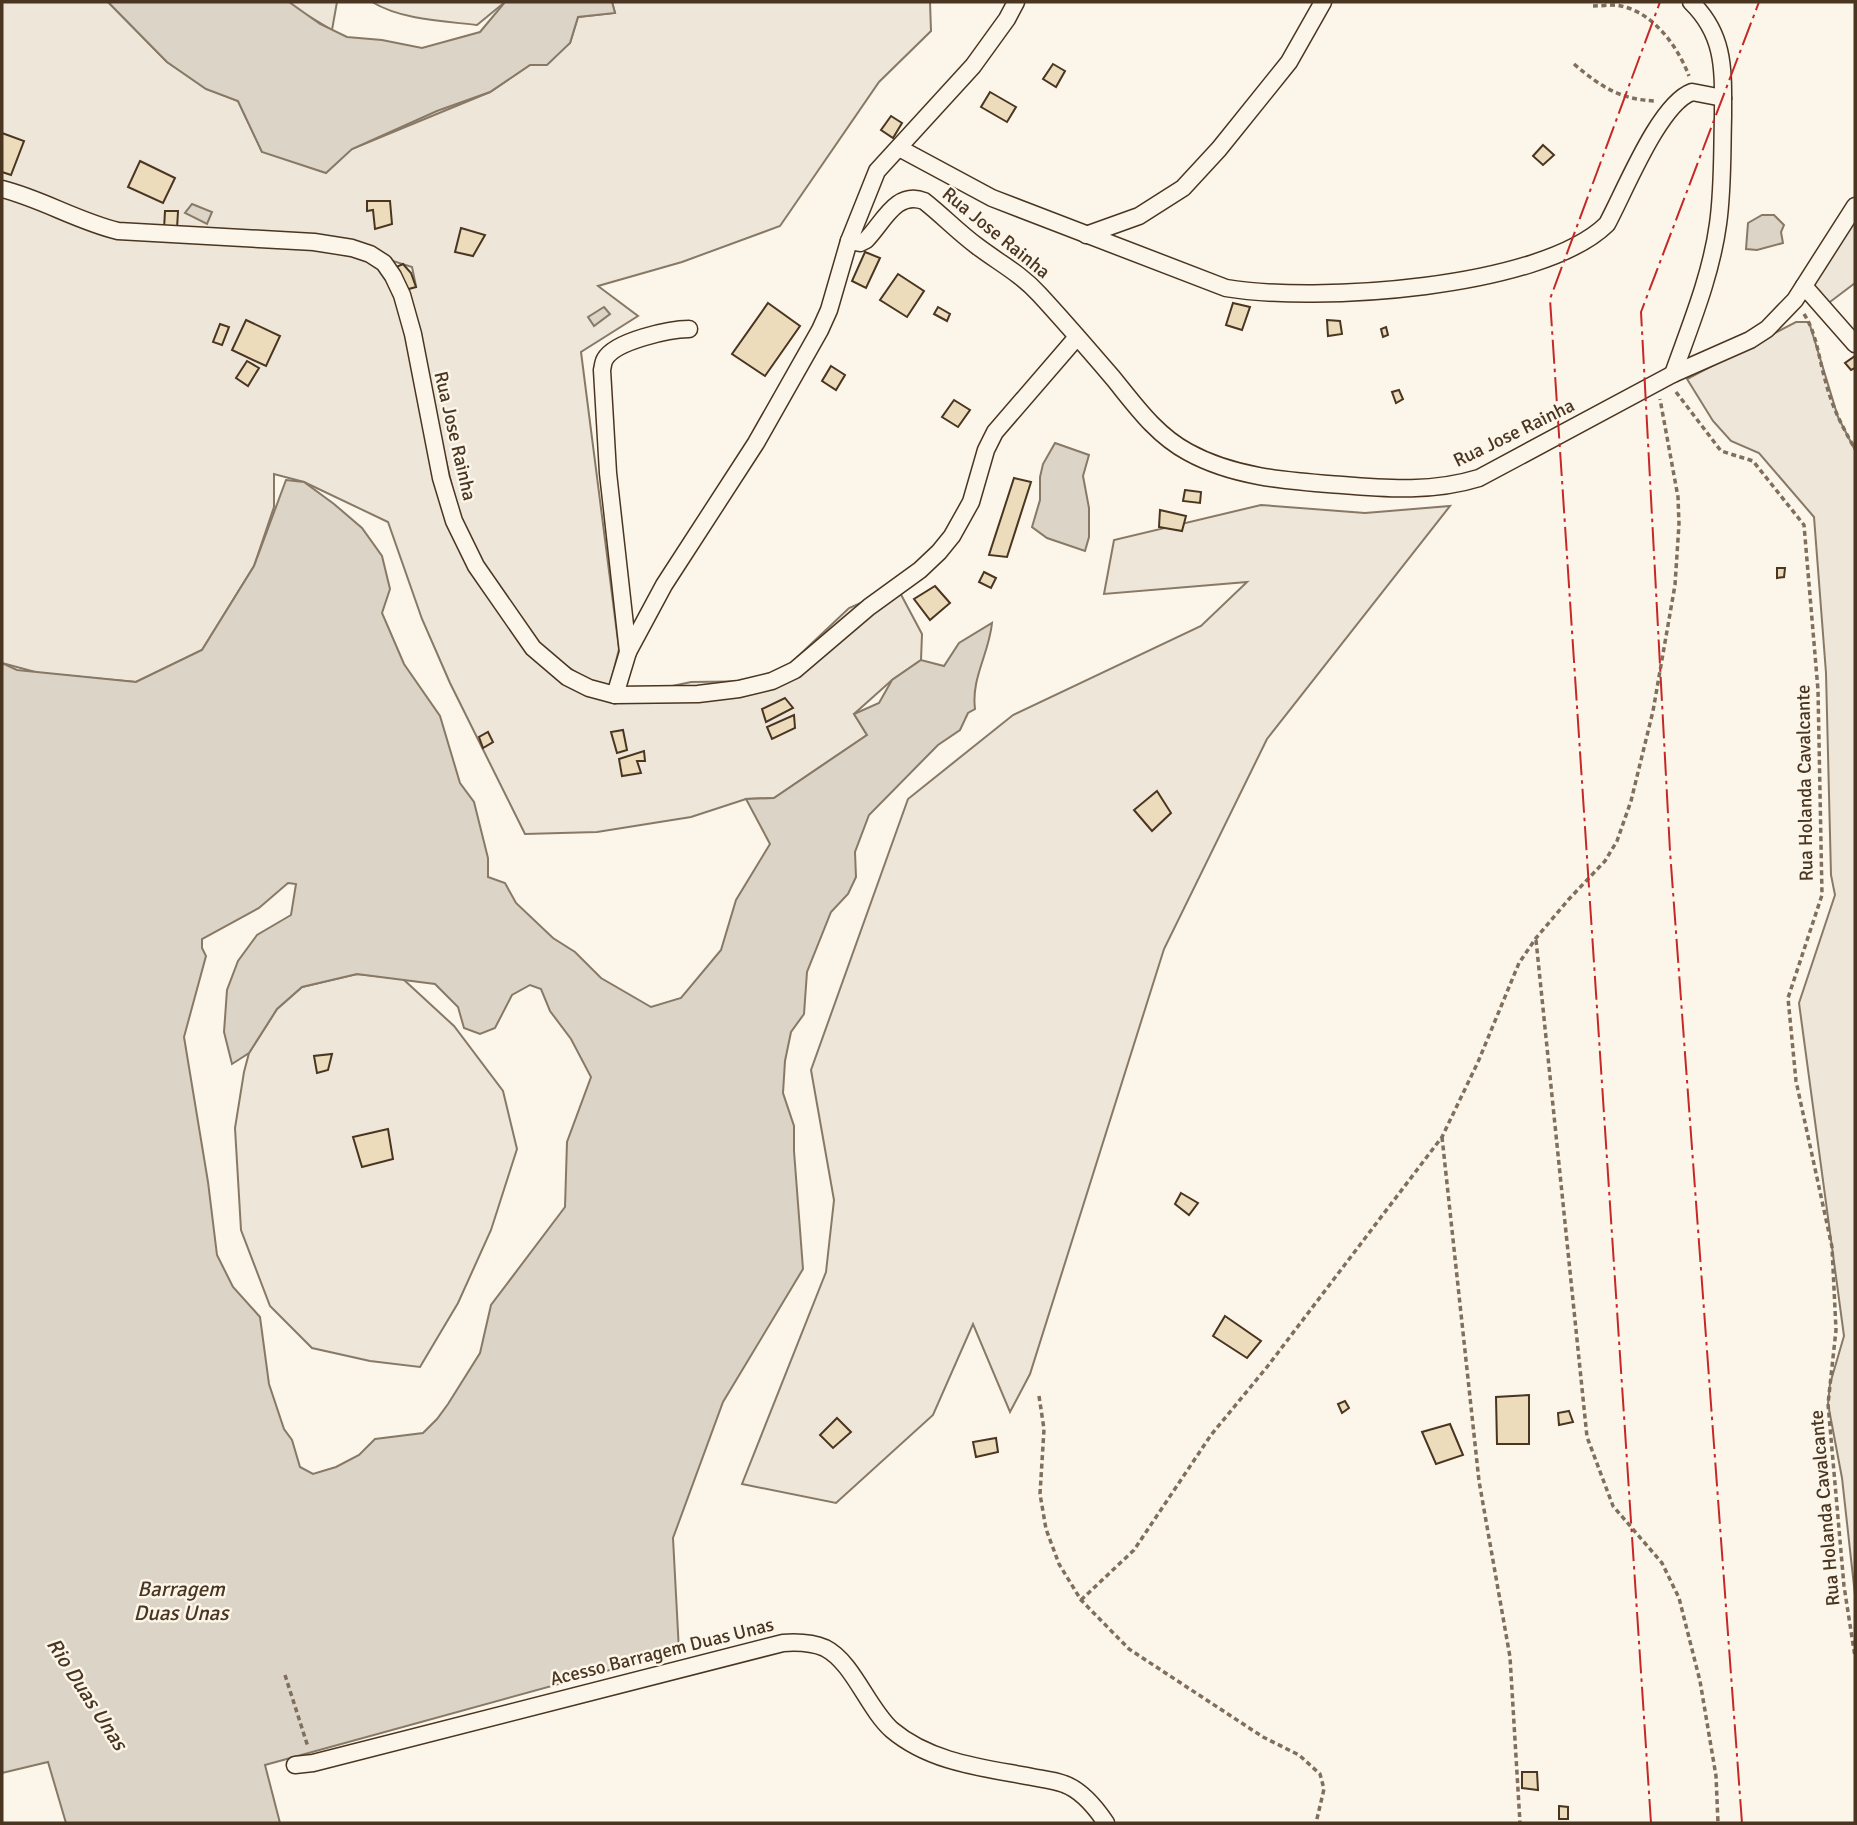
<svg xmlns="http://www.w3.org/2000/svg" width="1857" height="1825" font-family="Signika,sans-serif">
<style>
.green{fill:#ede6d9;stroke:#887966;stroke-width:2;fill-rule:evenodd}
.water{fill:#dcd4c6;stroke:#887966;stroke-width:2;fill-rule:evenodd}
.building{fill:#ecdcbc;stroke:#4a3520;stroke-width:2}
.lines{fill:none;stroke-linecap:round;stroke-linejoin:round}
.minor-casing{stroke:#4a3520;stroke-width:19}
.path{stroke:#7f6f5c;stroke-width:3.5;stroke-dasharray:5 3.5;stroke-linecap:butt}
.minor{stroke:#fbf6e9;stroke-width:16}
.power{stroke:#c62828;stroke-width:2;stroke-dasharray:24 5 3.5 5;stroke-linecap:butt}
.labels{text-anchor:middle;dominant-baseline:central;stroke-width:5;stroke-linejoin:round;paint-order:stroke}
.street-label{font-size:19px;fill:#4a3520;stroke:#fbf6e9}
.water-label{font-size:21px;font-style:italic;fill:#4a3520;stroke:#fbf6e9}
</style>
<rect width="100%" height="100%" fill="#fbf6e9"/>
<g class="green">
<path d="M2,2H108L167,62L206,88L238,101L262,152L352,149L490,92L530,65L570,43L578,17L615,13L612,2H930L931,31L879,82L780,226L682,262L598,286L638,316L581,352L619,649L608,693L630,695L691,682L772,681L849,608L897,587L922,634L921,660L892,680L854,714L867,735L774,798L746,799L691,817L597,832L525,834L450,683L422,619L388,522L304,482L274,474V507L254,566L202,650L136,682L39,673L2,663ZM371,254L412,267L416,286L405,290L459,515L420,379L402,295ZM539,648L605,691L589,688Z"/>
<path d="M289,2H337L332,30L292,6Z"/>
<path d="M372,2H505L477,25C443,21 402,20 372,2Z"/>
<path d="M1855,218V283L1826,305L1809,286Z"/>
<path d="M1796,322H1809L1838,417L1855,450V1595L1842,1478L1828,1404L1830,1384L1844,1336L1799,1003L1835,895L1831,875L1826,673L1814,517L1759,453L1731,441L1713,421L1687,379Z"/>
<path d="M1261,505L1365,513L1450,506L1267,739L1164,949L1030,1374L1010,1412L973,1324L933,1415L836,1503L742,1484L826,1272L834,1200L811,1070L908,799L1013,715L1201,626L1247,582L1104,594L1114,540Z"/>
<path d="M357,974L403,979L454,1026L503,1091L517,1149L491,1230L458,1303L420,1367L370,1361L312,1348L270,1306L241,1230L235,1128L244,1072L249,1053L277,1009L302,987Z"/>
</g>
<g class="water">
<path d="M108,2H289L320,24L347,37L382,40L422,48L480,32L505,2H612L615,13L578,17L570,43L547,65H530L490,92L437,111L352,149L326,173L262,152L238,101L206,89L167,62Z"/>
<path d="M192,204L212,212L207,224L185,213Z"/>
<path d="M1762,215H1774L1784,225L1781,232L1783,243L1757,250L1746,249L1748,223Z"/>
<path d="M604,307L610,314L594,326L588,317Z"/>
<path d="M1055,443L1089,455L1083,476L1089,508V537L1085,551L1047,538L1032,527L1040,500V477L1043,464Z"/>
<path d="M286,480L304,482L334,504L362,528L382,556L390,589L382,613L404,664L440,716L460,783L474,802L488,858V877L505,883L516,903L553,938L575,952L601,978L651,1007L681,998L721,950L736,900L770,844L746,799L774,798L867,735L854,714L879,703L892,680L921,660L944,666L959,643L992,623C989,654 971,678 975,709L968,713L960,730L938,745L869,815L855,852L856,877L848,894L831,912L807,972L804,1014L791,1032L785,1061L783,1093L794,1126V1151L803,1269L723,1402L673,1538L679,1651L265,1765L280,1823H66L48,1762L2,1773V663L17,670L136,682L202,650L254,566ZM288,883L296,884L291,915L257,935L238,961L227,990L224,1032L232,1064L249,1053L277,1009L302,987L357,974L435,984L458,1007L464,1028L480,1034L495,1028L512,995L530,985L541,989L550,1011L571,1039L591,1077L567,1142L565,1207L491,1305L480,1353L448,1404L437,1419L423,1433L375,1439L359,1455L336,1467L313,1474L300,1467L292,1440L284,1429L269,1384L260,1317L233,1287L217,1255L208,1182L184,1037L206,956L202,948V939L259,908Z"/>
</g>
<g class="building">
<path d="M1053,64L1065,71L1056,87L1043,79Z"/>
<path d="M990,92L1016,107L1007,122L981,107Z"/>
<path d="M891,116L902,123L893,138L881,130Z"/>
<path d="M2,133L24,141L11,175L2,172Z"/>
<path d="M1543,145L1554,155L1543,165L1533,156Z"/>
<path d="M140,161L175,178L163,203L128,187Z"/>
<path d="M367,201H390L392,224L375,229L373,210L367,211Z"/>
<path d="M165,211H178L177,229H164Z"/>
<path d="M461,228L485,235L473,256L455,252Z"/>
<path d="M865,252L880,258L866,288L852,281Z"/>
<path d="M403,264L411,273L416,287L405,290L394,268Z"/>
<path d="M898,274L924,291L907,317L880,300Z"/>
<path d="M768,303L800,326L765,376L732,354Z"/>
<path d="M1233,303L1250,307L1242,330L1226,325Z"/>
<path d="M938,307L950,314L947,321L934,314Z"/>
<path d="M246,320L280,336L266,366L232,350Z"/>
<path d="M1327,320L1340,321L1342,334L1328,336Z"/>
<path d="M220,324L229,327L222,345L213,342Z"/>
<path d="M1386,327L1388,335L1383,337L1381,329Z"/>
<path d="M1855,356V368L1851,370L1845,363Z"/>
<path d="M247,361L259,368L248,386L236,378Z"/>
<path d="M831,366L845,375L836,390L822,381Z"/>
<path d="M1399,390L1403,399L1396,403L1392,392Z"/>
<path d="M954,400L970,410L958,427L942,417Z"/>
<path d="M1014,478L1031,482L1007,557L989,555Z"/>
<path d="M1185,490L1201,492L1200,503L1183,501Z"/>
<path d="M1160,510L1186,516L1182,531L1159,527Z"/>
<path d="M1777,568H1785L1784,577L1777,578Z"/>
<path d="M984,572L996,578L991,588L979,582Z"/>
<path d="M935,586L950,603L930,620L914,599Z"/>
<path d="M785,698L793,708L766,722L762,709Z"/>
<path d="M794,715L795,728L772,739L767,727Z"/>
<path d="M623,730L627,750L617,753L611,732Z"/>
<path d="M488,732L493,742L483,748L479,737Z"/>
<path d="M644,751L645,761H637L641,773L622,776L619,759Z"/>
<path d="M1157,791L1171,813L1152,831L1134,810Z"/>
<path d="M332,1054L328,1070L317,1073L314,1056Z"/>
<path d="M388,1129L393,1159L362,1167L353,1137Z"/>
<path d="M1181,1193L1198,1203L1189,1215L1175,1204Z"/>
<path d="M1225,1316L1261,1341L1247,1358L1213,1336Z"/>
<path d="M1529,1395V1444H1497L1496,1397Z"/>
<path d="M1345,1401L1349,1408L1342,1413L1338,1404Z"/>
<path d="M1569,1411L1573,1422L1559,1425L1558,1413Z"/>
<path d="M837,1418L851,1432L833,1448L820,1435Z"/>
<path d="M1450,1424L1463,1455L1436,1464L1422,1432Z"/>
<path d="M996,1438L998,1452L976,1457L973,1442Z"/>
<path d="M1522,1772H1537L1538,1790L1522,1788Z"/>
<path d="M1559,1806L1568,1807V1819H1559Z"/>
</g>
<g class="lines">
<g class="minor-casing">
<g id="minor">
<path d="M899,148L992,198L1226,288C1315,303 1541,289 1607,224C1625,191 1659,104 1692,92L1723,98"/>
<path d="M2,189C42,199 77,221 118,231L314,242L352,248L370,254L384,263L393,276L402,295L413,334L441,478L454,521L476,566L533,648L567,677L589,688L615,695L698,694L739,689L772,681L795,670L869,607L920,570L939,552L952,536L971,502L986,450L995,432L1077,337"/>
<path d="M1086,235L1139,216L1183,188L1219,149L1289,62L1323,2"/>
<path d="M849,241L860,243L866,240C883,223 896,190 924,201C942,215 958,232 977,246C998,262 1021,274 1039,294C1064,321 1089,350 1113,378C1135,405 1156,435 1188,452C1235,478 1290,481 1342,485C1389,489 1434,492 1479,478L1673,374L1750,340L1767,329L1795,300L1855,206"/>
<path d="M1804,286L1855,344"/>
<path d="M1673,374C1690,326 1711,276 1718,224C1723,189 1722,153 1723,117C1723,72 1726,36 1691,2"/>
<path d="M628,652L664,585L756,443L820,330L829,310L849,241L877,171L973,66L1007,19L1016,2"/>
<path d="M615,695L628,652L608,473L602,370C603,366 603,362 605,359C615,341 670,329 689,329"/>
<path d="M295,1765L313,1763L783,1643C797,1642 811,1642 825,1648C853,1662 868,1709 892,1730C931,1763 985,1768 1032,1777C1042,1779 1054,1780 1064,1784C1081,1790 1096,1808 1106,1823"/>
</g>
</g>
<g class="path">
<path d="M1593,6C1602,6 1613,4 1621,6C1654,13 1678,47 1689,76"/>
<path d="M1574,64C1601,87 1621,100 1656,101"/>
<path d="M1804,314C1817,334 1819,360 1826,383C1832,407 1843,428 1855,449"/>
<path d="M1676,392L1721,451L1753,461L1804,525L1818,690L1822,895L1788,998L1796,1081L1832,1247L1836,1330L1828,1404L1844,1586L1855,1657"/>
<path d="M1536,940L1587,1437L1613,1506L1662,1563L1679,1598L1700,1681L1716,1776L1718,1823"/>
<path d="M1442,1137L1479,1481L1510,1657L1520,1823"/>
<path d="M1039,1396L1044,1429L1040,1494L1046,1529L1059,1564L1081,1600L1129,1649L1263,1737L1299,1755L1320,1774L1324,1789L1316,1823"/>
<path d="M1081,1600L1134,1550L1211,1435L1267,1367L1442,1137L1478,1062L1519,963L1536,938L1569,899L1605,861L1617,841L1631,801L1653,711L1675,585L1679,524L1678,497L1660,399"/>
<path d="M285,1675L308,1747"/>
</g>
<use href="#minor" class="minor"/>
<g class="power">
<path d="M1651,1823L1550,299L1660,2"/>
<path d="M1742,1823L1670,851L1641,312L1759,2"/>
</g>
</g>
<g class="labels">
<g class="street-label">
<text transform="translate(996 233) rotate(39)">Rua Jose Rainha</text>
<text transform="translate(1514 433) rotate(-26)">Rua Jose Rainha</text>
<text transform="translate(455 436) rotate(77)">Rua Jose Rainha</text>
<text transform="translate(1805 783) rotate(-91)">Rua Holanda Cavalcante</text>
<text transform="translate(1825 1508) rotate(-95)">Rua Holanda Cavalcante</text>
<text transform="translate(662 1652) rotate(-14)">Acesso Barragem Duas Unas</text>
</g>
<g class="water-label">
<text x="181" y="1589">Barragem<tspan x="181" dy="24">Duas Unas</tspan></text>
<text transform="translate(87 1694) rotate(57)">Rio Duas Unas</text>
</g>
</g>
<rect width="1857" height="1825" fill="none" stroke="#4a3520" stroke-width="7"/>
</svg>
